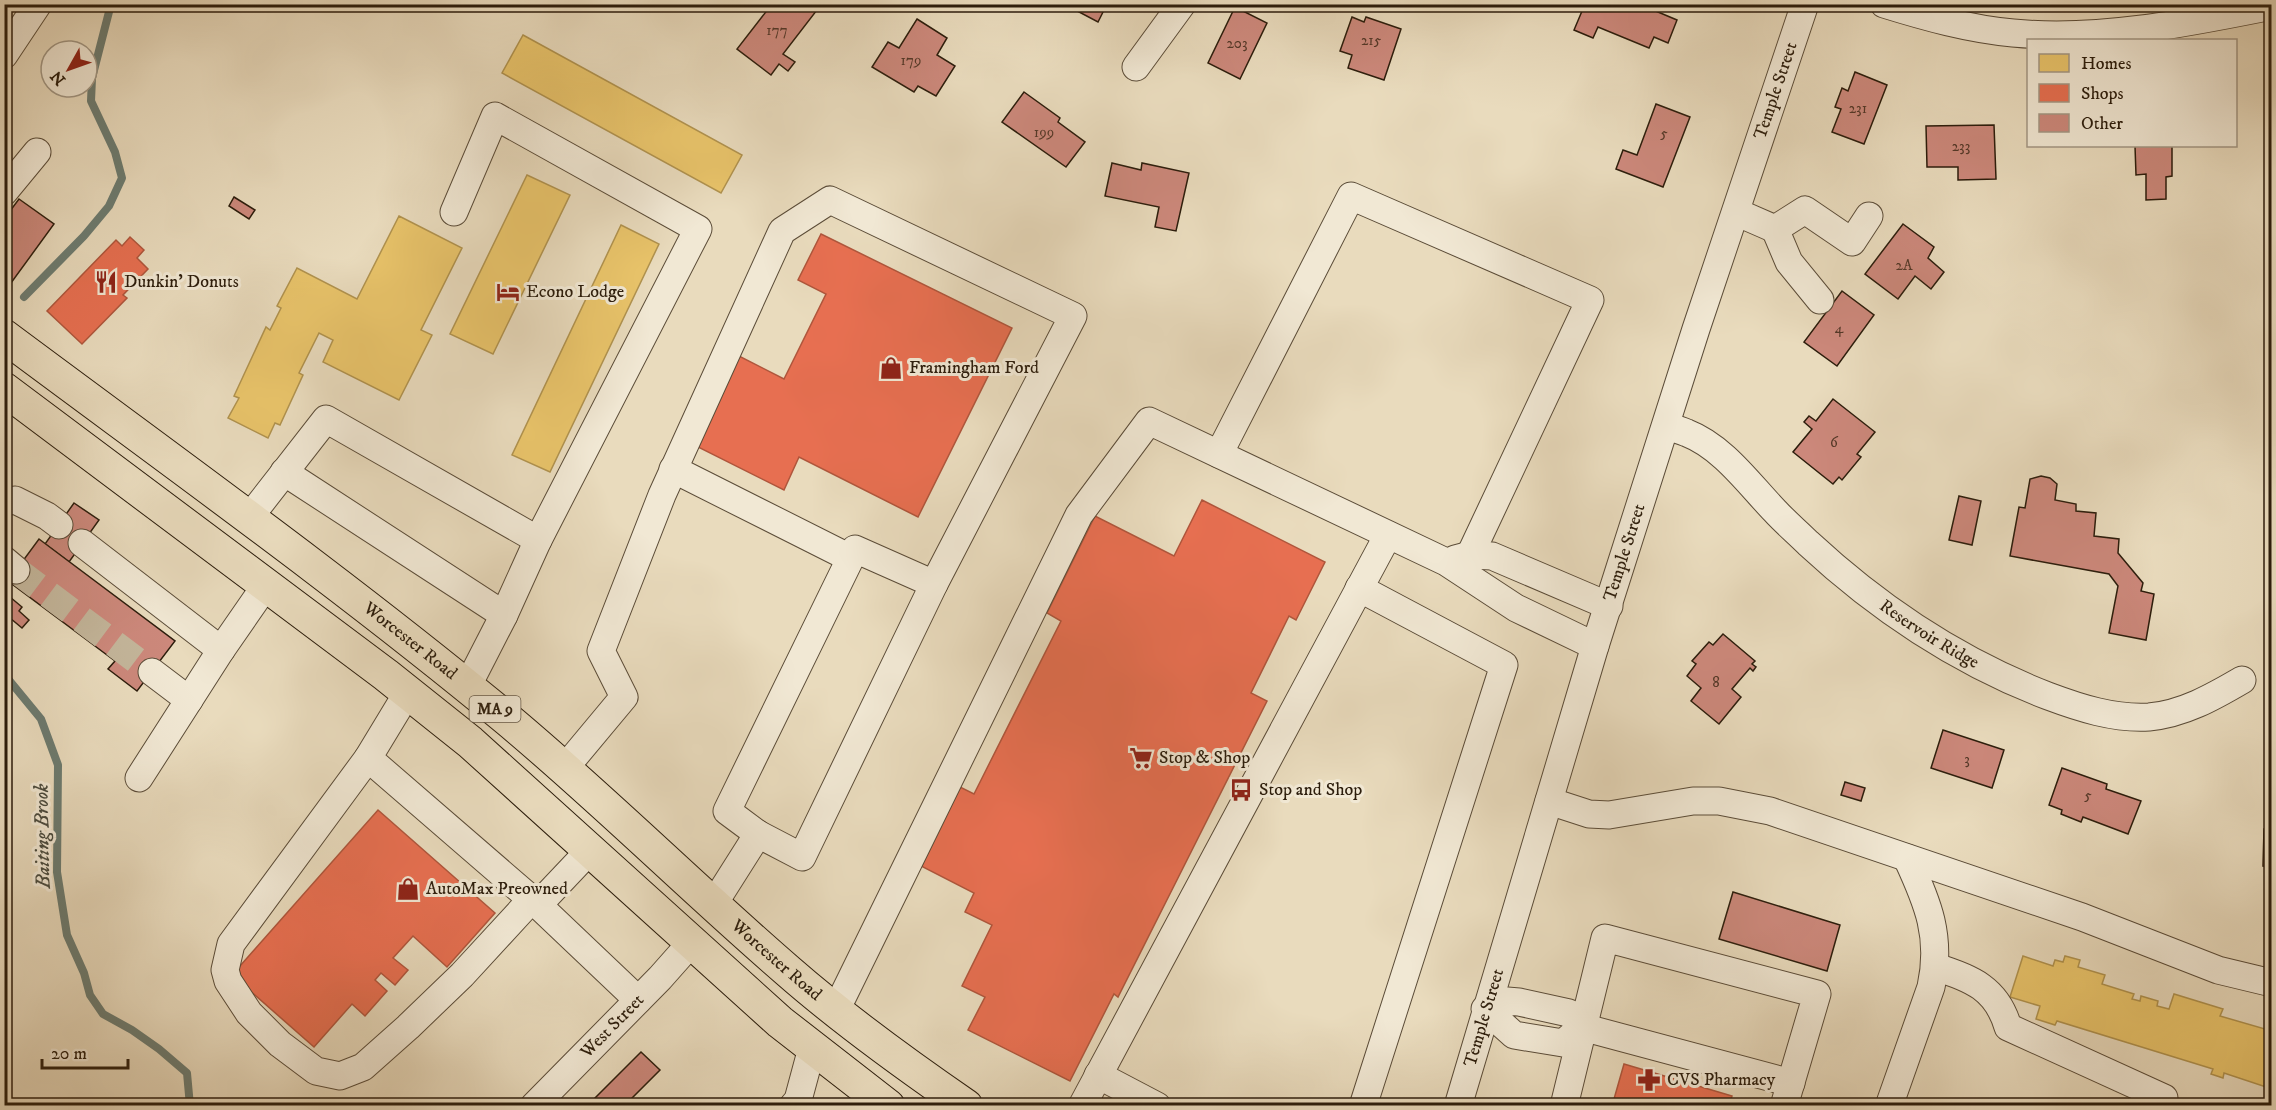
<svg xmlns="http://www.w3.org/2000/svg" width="2276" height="1110" font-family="'IM FELL DW Pica',serif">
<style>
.homes{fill:#e9c46a;stroke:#b0924e;stroke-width:1.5}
.shops{fill:#e76f51;stroke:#af563c;stroke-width:1.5}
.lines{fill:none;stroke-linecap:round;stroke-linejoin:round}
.stream{stroke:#6d7c71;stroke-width:8}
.building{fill:#cc887b;stroke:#2c1d0c;stroke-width:1.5}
.minor-tunnel{stroke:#c3b59a;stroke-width:27;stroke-dasharray:27 14;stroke-linecap:butt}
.minor-casing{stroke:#5b4c38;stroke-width:29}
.highway-casing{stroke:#2c1d0c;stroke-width:35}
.minor{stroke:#f1e8d4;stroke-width:27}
.highway{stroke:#e9dbbd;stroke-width:33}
.labels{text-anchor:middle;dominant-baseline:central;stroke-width:6;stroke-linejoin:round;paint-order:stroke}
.number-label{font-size:15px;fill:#543828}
.shield{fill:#f1e8d4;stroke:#675a48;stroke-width:1.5}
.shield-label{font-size:16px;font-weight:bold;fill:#2c1d0c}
.street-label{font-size:18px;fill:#2c1d0c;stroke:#f1e8d4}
.poi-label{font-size:18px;fill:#2c1d0c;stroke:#f1e8d4;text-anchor:start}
.water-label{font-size:20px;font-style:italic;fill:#4c4c3f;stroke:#f1e8d4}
</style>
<rect width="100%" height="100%" fill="#e9dbbd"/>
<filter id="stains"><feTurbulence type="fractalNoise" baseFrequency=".00333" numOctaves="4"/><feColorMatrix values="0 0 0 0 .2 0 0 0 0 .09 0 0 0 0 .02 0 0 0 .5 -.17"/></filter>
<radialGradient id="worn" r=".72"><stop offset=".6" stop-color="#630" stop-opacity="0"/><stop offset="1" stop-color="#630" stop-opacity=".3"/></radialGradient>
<g class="homes">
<path d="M523,35L742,155L721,193L502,73Z"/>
<path d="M527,175L570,195L493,354L450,334Z"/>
<path d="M399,216L462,248L421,330L432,335L399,400L323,362L333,340L319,333L299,373L303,375L280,425L275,423L268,438L228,418L239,398L234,396L266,327L270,330L281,308L277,306L297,268L357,299Z"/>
<path d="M621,225L659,244L550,472L512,455Z"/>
<path d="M2023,956L2053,966L2055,960L2063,962L2065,956L2080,960L2078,967L2105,975L2102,984L2134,994L2132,999L2140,1001L2141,996L2158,1001L2157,1006L2169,1009L2174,994L2223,1009L2220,1016L2272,1031V1089L2224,1073L2223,1078L2211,1074L2213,1069L2057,1021L2055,1025L2036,1019L2040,1006L2010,997Z"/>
</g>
<g class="shops">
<path d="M821,234L1012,328L918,517L799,457L784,490L694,445L739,356L784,379L826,294L798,280Z"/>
<path d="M130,237L144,250L137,258L148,269L123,295L127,298L82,344L47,311L116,240L122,246Z"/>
<path d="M1202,500L1325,562L1296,620L1289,616L1251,693L1267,701L1118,997L1114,994L1070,1081L968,1030L985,997L962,986L992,925L965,912L974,893L921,866L960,787L974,794L1061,621L1047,613L1095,516L1174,556Z"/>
<path d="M378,810L495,913L447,967L413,936L393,958L408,970L395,985L381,973L375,980L387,991L365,1016L352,1004L314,1047L232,975Z"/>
<path d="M1624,1064L1732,1096L1729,1106H1612Z"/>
</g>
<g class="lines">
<g class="stream">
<path d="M24,297L84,236L109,206L122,178L115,152L91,101L92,78L111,4"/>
<path d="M4,674L41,719L58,765L57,872L67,935L84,973L90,995L103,1014L132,1030L159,1049L187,1073L190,1106"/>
</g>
</g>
<g class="building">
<path d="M772,4H809L817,10L783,54L795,62L788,71L779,64L771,75L737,49Z"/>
<path d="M1064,4H1107L1098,22Z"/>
<path d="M1585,4H1639L1677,20L1668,43L1654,37L1649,48L1598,27L1593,38L1574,30Z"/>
<path d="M1235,7L1267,23L1240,79L1208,63Z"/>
<path d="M1352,17L1364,22L1366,17L1401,29L1384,80L1348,68L1352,55L1340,51Z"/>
<path d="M917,19L947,38L937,55L955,66L936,96L918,86L914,92L872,67L888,42L899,48Z"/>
<path d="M1855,72L1887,85L1864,144L1832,132L1841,109L1835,107L1842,88L1848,91Z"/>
<path d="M1024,92L1060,118L1058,122L1085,142L1066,167L1002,122Z"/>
<path d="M1656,104L1690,117L1663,187L1616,169L1623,150L1637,155Z"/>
<path d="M1994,125L1996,179L1958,180V167H1927L1926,126Z"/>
<path d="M2135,146H2172V176L2166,177V199L2146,200V174L2136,175Z"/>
<path d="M1112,163L1141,170L1142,163L1189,173L1176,231L1155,227L1159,207L1105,196Z"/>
<path d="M234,197L255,210L249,219L229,206Z"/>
<path d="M19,199L54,224L11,283L4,278V219Z"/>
<path d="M1903,224L1934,247L1928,258L1944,272L1931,289L1915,276L1898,299L1865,274Z"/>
<path d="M1842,291L1874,315L1837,366L1804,342Z"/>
<path d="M1833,399L1875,432L1857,454L1861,457L1842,480L1839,477L1833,484L1793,452L1812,429L1804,422L1809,416L1816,421Z"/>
<path d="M2041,476L2050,478L2057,484L2055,500L2076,504V511L2096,513L2094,536L2119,539L2118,553L2143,583L2141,591L2154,594L2146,640L2109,633L2118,586L2109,574L2010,556L2019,507L2025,508L2030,479Z"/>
<path d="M1959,496L1981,501L1972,545L1949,540Z"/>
<path d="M74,503L99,520L69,562L45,544Z"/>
<path d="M39,539L175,641L137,691L108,669L115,661L8,581Z"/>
<path d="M10,597L22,607L19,611L29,620L22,628L4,613V604Z"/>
<path d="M1723,634L1755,661L1752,664L1756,667L1753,671L1750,668L1732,689L1741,697L1719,724L1691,701L1701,688L1687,676L1696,664L1692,661L1709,642L1713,645Z"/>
<path d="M1943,730L2004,750L1992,788L1931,768Z"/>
<path d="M2062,768L2107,784L2106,789L2141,801L2128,834L2083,817L2081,822L2061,814L2062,810L2049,805Z"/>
<path d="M1845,782L1865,788L1861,801L1841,795Z"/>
<path d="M2264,829L2272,830V867L2263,866Z"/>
<path d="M1733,892L1840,925L1827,971L1719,939Z"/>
<path d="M641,1052L660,1070L624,1106H593L590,1103Z"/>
</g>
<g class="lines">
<path class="minor-tunnel" d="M16,570L152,672"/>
<g class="minor-casing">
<g id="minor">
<path d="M1884,4C1926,17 1969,29 2013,33C2100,41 2187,23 2272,6"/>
<path d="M4,55L38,4"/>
<path d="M1136,67L1182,4"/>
<path d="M4,192L37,152"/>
<path d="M454,212L495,116L698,229L538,540"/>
<path d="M1736,212L1775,229L1805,210L1852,242L1869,216"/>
<path d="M1775,229L1789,262L1820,300"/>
<path id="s1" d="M1666,426C1673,428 1680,430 1687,433C1723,447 1749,484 1775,511C1785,522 1797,532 1808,543C1878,608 1957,661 2048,696C2080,708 2114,719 2149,717C2183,714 2213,697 2242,680"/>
<path d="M1219,454L1351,196L1590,300L1470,555"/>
<path d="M673,469L850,558"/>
<path d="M284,472L504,615"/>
<path d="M4,502L15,500L47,516L59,525"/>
<path d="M248,519L326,419L538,540L504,615L467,687"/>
<path d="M82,543L221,650"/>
<path d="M1455,559L1470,555L1492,556L1609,606"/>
<path d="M4,560L16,570"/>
<path d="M1359,588L1504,665L1363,1106"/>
<path d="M152,672L189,700"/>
<path d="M408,692L368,758L538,905"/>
<path d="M368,758L231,944L225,970L228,981L249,1013L280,1044L316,1071L340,1076L363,1067L408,1027L462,975L531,900"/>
<path d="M564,769L624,697L601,651L662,495L782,231L830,200L1073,316L934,584L802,857L758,834L713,905"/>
<path d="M139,778L221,650L266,585"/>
<path d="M1549,801L1589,814L1609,815L1693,801H1719L1770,811L2082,917L2218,970L2272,983"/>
<path d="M758,834L727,811L855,549L934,584"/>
<path d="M591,849L538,905L638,1000"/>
<path d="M1935,967C1972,978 1997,989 2008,1027L2164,1098L2161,1106"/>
<path d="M836,1010L1079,515L1149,421L1446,562L1516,608L1595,646"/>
<path d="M1582,1027L1563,1043L1514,1035L1485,1009L1507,1001L1519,1002L1569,1013L1582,1027L1791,1083"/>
<path d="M1098,1075L1157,1106"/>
<path id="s2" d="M534,1106L660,978L691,943"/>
<path d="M793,1106L798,1100L812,1048"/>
<path d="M1082,1106L1388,535"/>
<path id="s3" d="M1458,1106L1595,646L1696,329L1805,4"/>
<path d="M1564,1106L1605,938L1817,994L1784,1106"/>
<path d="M1889,1106L1931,987C1942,937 1928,903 1907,858"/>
</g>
</g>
<g class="highway-casing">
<g id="highway">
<path id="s4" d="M4,336C173,462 345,585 507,719C604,800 693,889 788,971C844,1020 905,1064 966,1106"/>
<path d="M4,389L386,675L470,742L780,1022L888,1106"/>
</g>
</g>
<use href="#minor" class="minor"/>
<use href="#highway" class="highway"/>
</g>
<defs>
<g id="restaurant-bare" transform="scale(1.8)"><path d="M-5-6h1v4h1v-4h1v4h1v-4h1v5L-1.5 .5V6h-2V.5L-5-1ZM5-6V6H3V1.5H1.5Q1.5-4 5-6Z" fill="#8f2418" stroke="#f1e8d4" stroke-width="2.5" paint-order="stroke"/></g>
<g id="hotel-bare" transform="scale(1.8)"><path d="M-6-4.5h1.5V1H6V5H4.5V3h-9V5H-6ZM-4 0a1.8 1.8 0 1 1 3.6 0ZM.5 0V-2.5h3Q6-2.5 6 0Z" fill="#8f2418" stroke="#f1e8d4" stroke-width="2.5" paint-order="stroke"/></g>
<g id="shop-bare" transform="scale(1.8)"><path d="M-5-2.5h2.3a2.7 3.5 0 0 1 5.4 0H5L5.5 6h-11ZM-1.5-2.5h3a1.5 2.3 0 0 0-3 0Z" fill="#8f2418" stroke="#f1e8d4" stroke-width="2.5" paint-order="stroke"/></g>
<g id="supermarket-bare" transform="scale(1.8)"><path d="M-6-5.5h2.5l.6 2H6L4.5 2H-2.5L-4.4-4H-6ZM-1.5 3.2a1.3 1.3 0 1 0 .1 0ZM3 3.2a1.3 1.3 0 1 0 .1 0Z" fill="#8f2418" stroke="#f1e8d4" stroke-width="2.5" paint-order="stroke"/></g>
<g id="bus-bare" transform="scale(1.8)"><path d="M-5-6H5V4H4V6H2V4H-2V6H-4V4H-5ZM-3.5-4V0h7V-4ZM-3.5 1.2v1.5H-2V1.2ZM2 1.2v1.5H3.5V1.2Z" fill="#8f2418" stroke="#f1e8d4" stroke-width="2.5" paint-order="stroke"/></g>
<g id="pharmacy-bare" transform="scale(1.8)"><path d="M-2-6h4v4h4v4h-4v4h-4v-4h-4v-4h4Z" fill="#8f2418" stroke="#f1e8d4" stroke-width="2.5" paint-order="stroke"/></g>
</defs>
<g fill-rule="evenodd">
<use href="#restaurant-bare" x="106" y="282"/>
<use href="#hotel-bare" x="508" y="292"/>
<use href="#shop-bare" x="891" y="368"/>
<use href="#supermarket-bare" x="1141" y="758"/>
<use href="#bus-bare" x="1241" y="790"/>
<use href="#shop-bare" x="408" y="889"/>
<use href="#pharmacy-bare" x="1649" y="1080"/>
</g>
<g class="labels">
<g class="number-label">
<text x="777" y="30">177</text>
<text x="1371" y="40">215</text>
<text x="1237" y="43">203</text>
<text x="911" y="60">179</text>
<text x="1858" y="108">231</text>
<text x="1044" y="132">199</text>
<text x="1664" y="133">5</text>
<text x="1961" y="146">233</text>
<text x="1904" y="265">2A</text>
<text x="1839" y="328">4</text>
<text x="1834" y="442">6</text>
<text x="1716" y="682">8</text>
<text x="1967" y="759">3</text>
<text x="2088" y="795">5</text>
</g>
<rect class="shield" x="469.5" y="696" width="51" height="26" rx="4.5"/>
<g class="shield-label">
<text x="495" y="709">MA 9</text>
</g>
<g class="street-label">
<text stroke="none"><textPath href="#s3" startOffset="1064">Temple Street</textPath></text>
<text stroke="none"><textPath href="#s3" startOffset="578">Temple Street</textPath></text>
<text stroke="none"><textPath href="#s1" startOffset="339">Reservoir Ridge</textPath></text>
<text stroke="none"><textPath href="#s4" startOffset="508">Worcester Road</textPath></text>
<text stroke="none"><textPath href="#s4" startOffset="994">Worcester Road</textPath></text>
<text stroke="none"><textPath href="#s3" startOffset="92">Temple Street</textPath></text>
<text stroke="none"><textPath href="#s2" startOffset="112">West Street</textPath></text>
</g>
<g class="poi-label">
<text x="124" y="282">Dunkin' Donuts</text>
<text x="526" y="292">Econo Lodge</text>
<text x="909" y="368">Framingham Ford</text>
<text x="1159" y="758">Stop &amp; Shop</text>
<text x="1259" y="790">Stop and Shop</text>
<text x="426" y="889">AutoMax Preowned</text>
<text x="1667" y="1080">CVS Pharmacy</text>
</g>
<g class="water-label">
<text transform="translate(43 836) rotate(-91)">Baiting Brook</text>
</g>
</g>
<rect width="2276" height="1110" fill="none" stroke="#e9dbbd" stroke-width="24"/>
<rect x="6" y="6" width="2264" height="1098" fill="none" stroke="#2c1d0c" stroke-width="3"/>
<rect x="12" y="12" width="2252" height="1086" fill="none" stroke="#2c1d0c" stroke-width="1.5"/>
<rect x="2027" y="39" width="210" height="108" fill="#f1e8d4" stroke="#a29784" stroke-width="1.5"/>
<rect x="2039" y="54" width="30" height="18" fill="#e9c46a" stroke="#a29784" stroke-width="1.5"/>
<text x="2081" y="69" font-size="18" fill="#2c1d0c">Homes</text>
<rect x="2039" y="84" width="30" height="18" fill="#e76f51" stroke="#a29784" stroke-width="1.5"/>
<text x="2081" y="99" font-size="18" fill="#2c1d0c">Shops</text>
<rect x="2039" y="114" width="30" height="18" fill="#cc887b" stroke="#a29784" stroke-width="1.5"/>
<text x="2081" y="129" font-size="18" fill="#2c1d0c">Other</text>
<g transform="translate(69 69) rotate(230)"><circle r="28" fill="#f1e8d4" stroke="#a29784" stroke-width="1.5"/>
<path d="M0-4.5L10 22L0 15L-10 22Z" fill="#8f2418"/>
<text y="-9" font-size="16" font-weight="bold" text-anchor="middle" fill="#2c1d0c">N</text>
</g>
<path d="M42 1059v9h86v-9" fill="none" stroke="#2c1d0c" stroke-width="3"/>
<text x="51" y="1059" font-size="18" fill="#2c1d0c" stroke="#f1e8d4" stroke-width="4.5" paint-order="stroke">20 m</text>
<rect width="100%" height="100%" filter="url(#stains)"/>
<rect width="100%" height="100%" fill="url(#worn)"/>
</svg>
